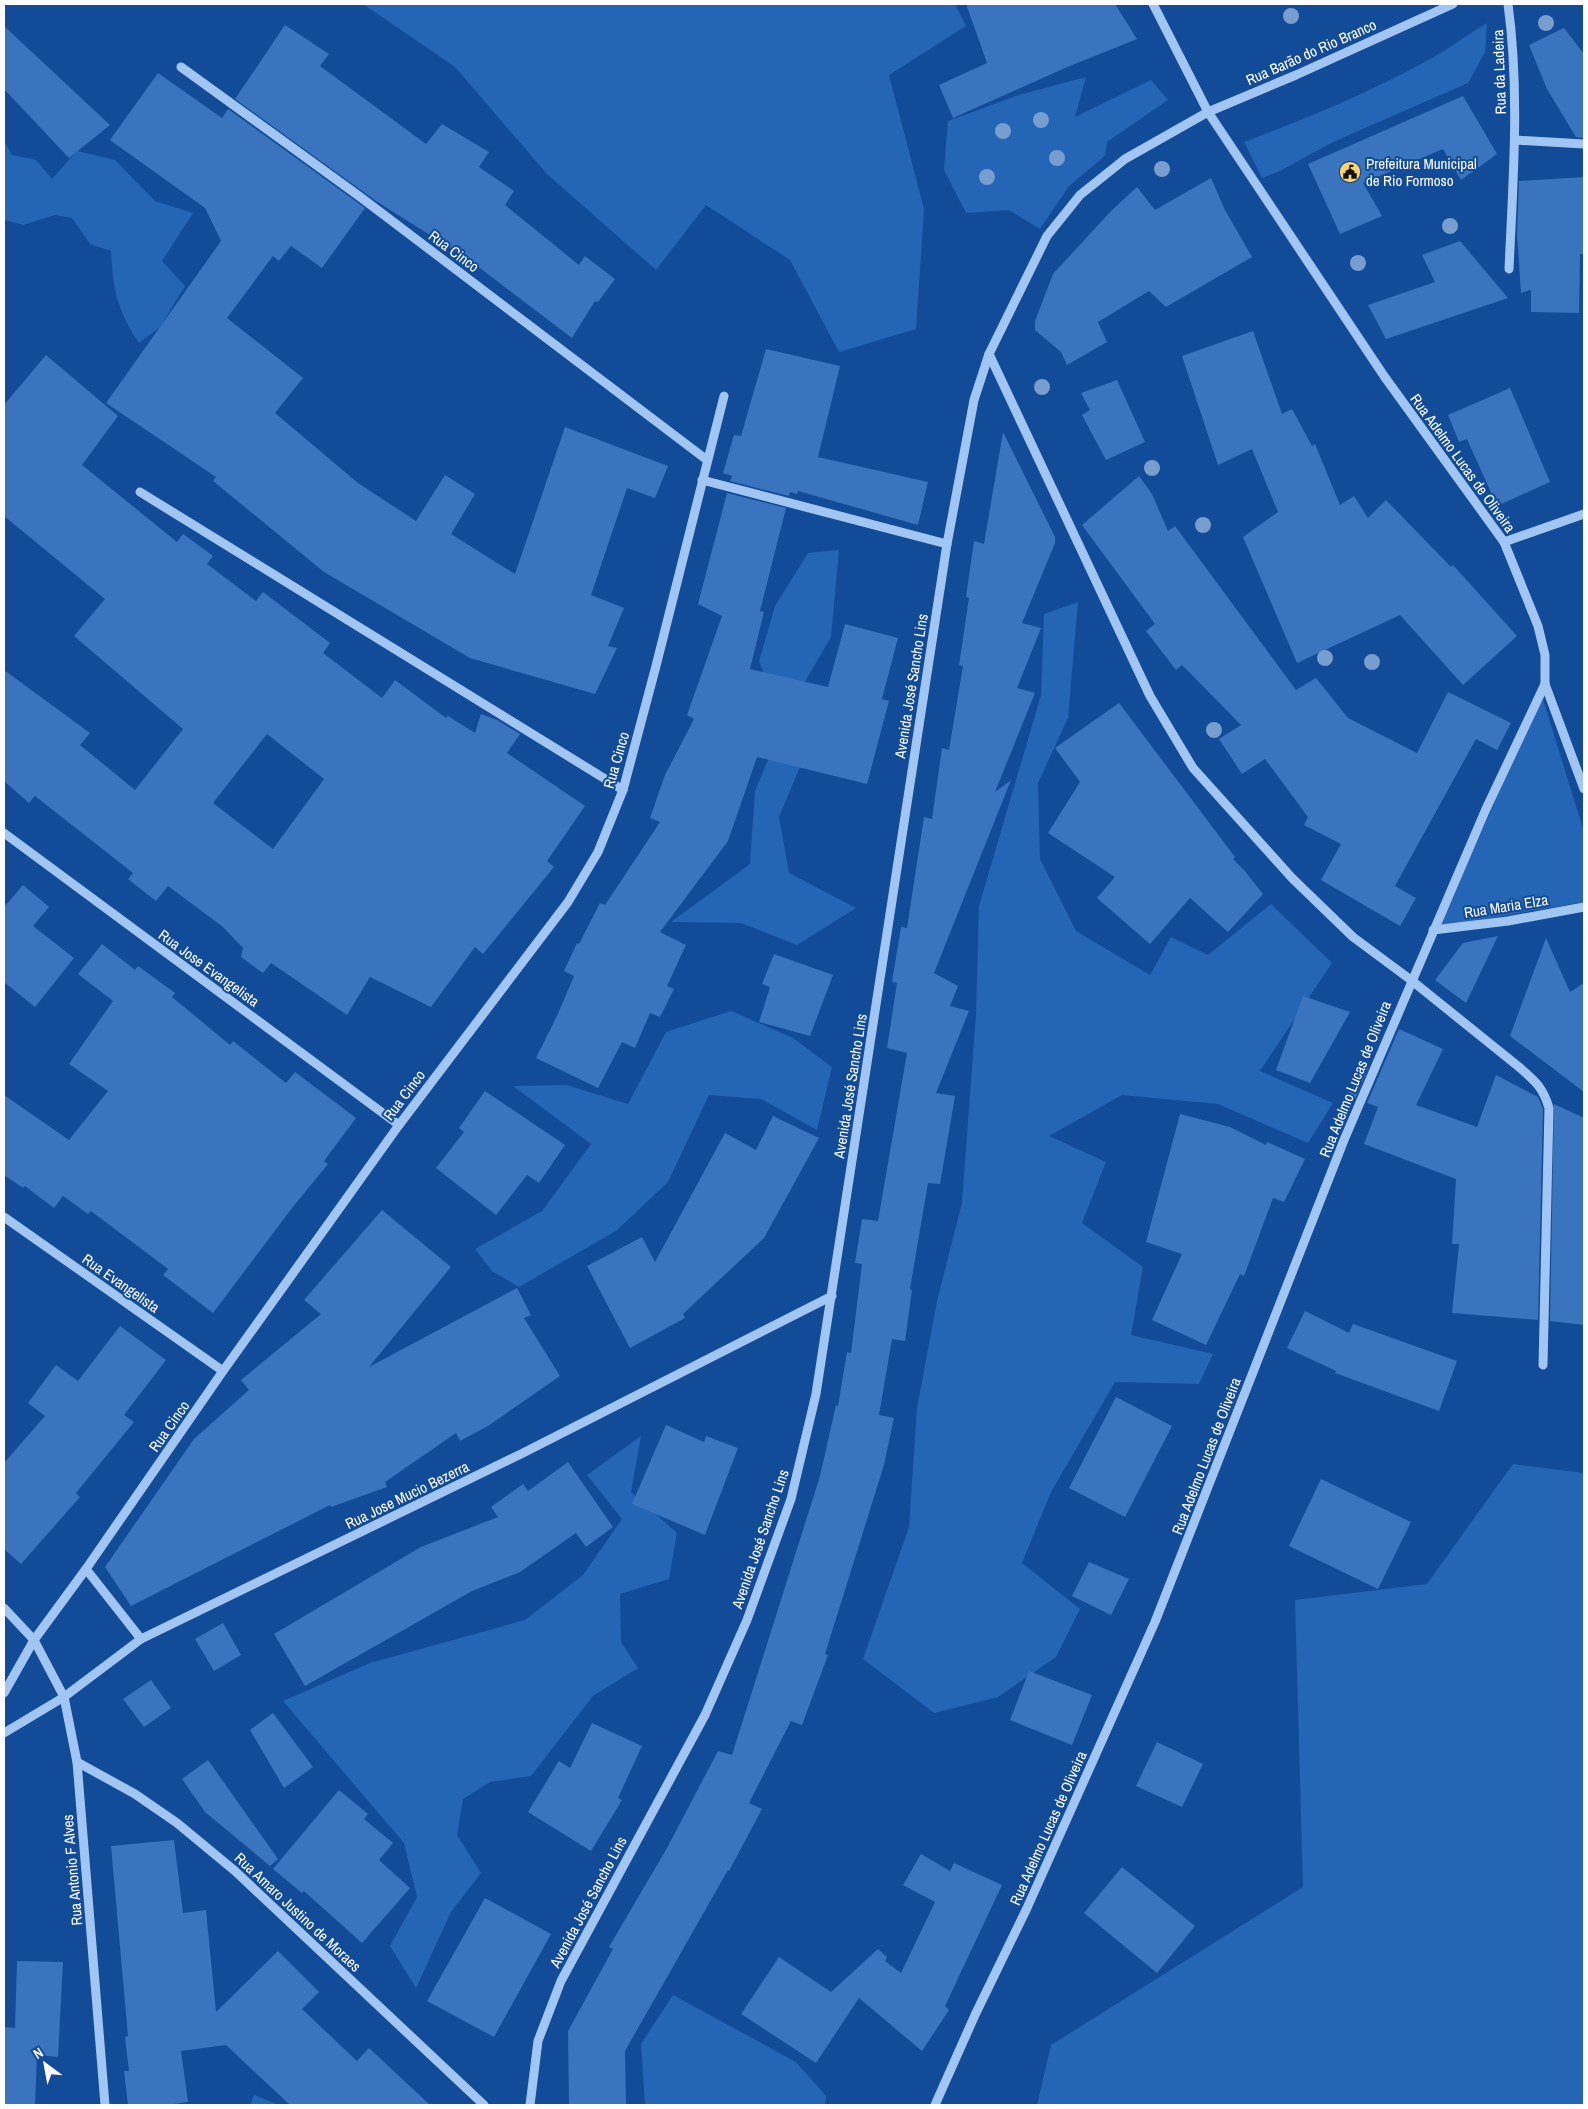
<svg xmlns="http://www.w3.org/2000/svg" width="1588" height="2109" font-family="'Archivo Narrow',sans-serif">
<style>
.green{fill:#2465b6}
.building{fill:#3a74bf;fill-rule:evenodd}
.lines{fill:none;stroke-linecap:round;stroke-linejoin:round}
.minor{stroke:#a2c6f3;stroke-width:9}
.tree{fill:#779ecf}
.labels{text-anchor:middle;dominant-baseline:central;stroke-width:4;stroke-linejoin:round;paint-order:stroke}
.street-label{font-size:15px;fill:#fff;stroke:#124b97}
.poi-label{font-size:15px;fill:#fff;stroke:#124b97;text-anchor:start}
</style>
<rect width="100%" height="100%" fill="#124b97"/>
<g class="green">
<path d="M363,4H955L966,26L889,75L924,209L916,329L839,352L790,260L706,205L656,270L547,174L455,67Z"/>
<path d="M1487,23L1485,52L1468,83L1333,142L1280,171L1262,178L1244,142C1308,118 1373,91 1432,58C1451,47 1469,34 1487,23Z"/>
<path d="M1086,77L1075,117L1151,80L1168,100L1107,142L1105,156L1069,186L1040,229L1009,210L966,213L944,170L948,121L1019,95Z"/>
<path d="M4,141L12,155L36,160L52,179L77,151L115,160L155,201L193,213L162,261L185,286L160,327L139,343C117,310 113,289 111,251L90,244L72,218L55,215L23,225L4,220Z"/>
<path d="M839,550L831,637L787,713L807,750L779,817L789,873L856,908L797,945L741,923L671,922L750,864L755,791L783,724L759,661L775,606L808,553Z"/>
<path d="M1078,602L1068,718L1038,783L1040,859L1076,931L1150,975L1171,937L1208,955L1271,904L1332,963L1260,1071L1333,1103L1308,1143L1218,1104L1122,1095L1049,1136L1106,1162L1082,1223L1143,1267L1131,1335L1213,1354L1199,1384L1115,1382L1051,1492L1022,1563L1080,1609L1056,1657L998,1697L934,1713L863,1659L909,1527L917,1408L937,1301L962,1203L976,1014L979,906L1041,695L1044,614Z"/>
<path d="M1542,696L1584,832V902L1439,927Z"/>
<path d="M731,1011L793,1038L832,1067L817,1130L761,1099L709,1095L668,1182L616,1231L519,1287L492,1271L475,1249L542,1211L591,1144L513,1086L567,1085L628,1104L666,1032Z"/>
<path d="M641,1436L631,1492L677,1533L669,1579L620,1594L621,1642L638,1668L593,1696L531,1776L490,1782L463,1799L457,1835L481,1873L451,1912L416,1988L390,1946L417,1897L404,1843L283,1701L370,1663L525,1620L583,1575L622,1519L587,1475Z"/>
<path d="M1513,1464L1584,1473V2105H1037L1051,2045L1303,1887L1295,1600L1427,1584Z"/>
<path d="M673,1995L796,2062L826,2096L825,2105H645L641,2044Z"/>
<path d="M254,2095L279,2105H250Z"/>
</g>
<g class="building">
<path d="M966,4H1115L1137,39L1065,68L953,118L939,85L987,63Z"/>
<path d="M285,25L329,54L320,66L426,144L442,124L489,152L479,167L514,191L505,205L579,265L585,256L615,279L598,302L595,301L572,338L468,259L376,201L235,99Z"/>
<path d="M4,26L110,125L69,158L4,89Z"/>
<path d="M1564,28L1584,54V138L1576,137L1547,89L1529,45Z"/>
<path d="M158,73L222,118L228,109L365,208L322,268L291,246L279,261L273,256L227,318L303,378L275,413L358,483L416,521L445,475L475,494L451,534L515,574L565,427L668,466L655,498L627,488L591,595L624,608L608,646L617,648L595,694L470,658L324,572L213,481L216,477L106,403L221,241L205,208L110,140Z"/>
<path d="M1463,96L1497,154L1461,180L1443,149L1363,183L1382,216L1340,234L1308,164Z"/>
<path d="M1584,177V254H1580L1579,313L1531,312V290L1521,293L1517,234L1519,181Z"/>
<path d="M1211,178L1225,210L1252,257L1166,307L1149,291L1098,322L1107,342L1067,365L1061,352L1035,330V321L1053,274L1111,211L1137,187L1155,210Z"/>
<path d="M1460,241L1508,298L1386,339L1368,305L1435,282L1422,255Z"/>
<path d="M1253,331L1282,414L1292,409L1312,446L1315,444L1340,505L1354,496L1368,518L1386,500L1451,567L1453,565L1517,636L1463,685L1400,615L1297,663L1243,537L1278,512L1252,449L1218,465L1182,356Z"/>
<path d="M766,349L840,366L818,457L928,482L918,525L798,491L797,494L790,492L789,496L730,481L732,476L723,473L734,435L741,436Z"/>
<path d="M46,355L118,416L82,465L177,542L183,534L213,556L207,564L256,601L263,592L330,643L323,653L382,698L395,680L446,718L448,716L475,733L481,714L497,720L520,734L507,753L585,806L547,861L554,867L483,954L475,947L431,1007L370,977L347,1015L271,963L263,973L241,957L243,948L223,927L168,886L156,901L128,879L133,873L35,796L29,803L4,781V670L90,733L80,745L135,790L183,729L74,636L105,599L4,516V405ZM267,734L324,779L273,849L213,803Z"/>
<path d="M1117,380L1145,442L1106,460L1082,415L1090,410L1081,393Z"/>
<path d="M1510,388L1550,482L1497,506L1467,439L1459,442L1448,415Z"/>
<path d="M1003,432L1055,537V543L1022,623L1041,628L1017,688L1035,693L995,792L1011,780L934,973L958,986L950,1006L969,1011L936,1093L955,1096L940,1184L928,1183L910,1289L912,1290L905,1341L892,1339L879,1415L894,1418L884,1465L825,1654L828,1655L802,1725L791,1721L749,1803L762,1809L729,1871L728,1870L625,2051L626,2105H569L568,2031L613,1949L609,1947L667,1848L718,1751L732,1755L820,1476L836,1405L838,1406L847,1352L851,1353L862,1264L855,1263L862,1219L878,1221L907,1053L887,1048L897,983L892,982L901,927L907,928L924,817L932,819L942,748L949,750L963,666L959,665L969,598L966,597L974,541L984,544Z"/>
<path d="M1139,476L1152,494L1168,531L1175,526L1296,690L1316,678L1348,718L1417,753L1448,692L1511,723L1497,750L1476,739L1395,886L1416,898L1400,926L1321,880L1341,844L1304,825L1308,817L1265,759L1242,774L1219,739L1241,725L1182,665L1176,670L1146,631L1155,624L1082,525Z"/>
<path d="M727,493L786,508L760,611L764,612L750,669L828,687L845,624L898,638L882,699L889,701L867,784L757,757L728,841L660,932L686,945L667,986L674,989L660,1017L650,1013L635,1048L622,1042L598,1088L536,1058L557,1016L574,976L564,971L577,943L579,944L600,903L605,905L660,822L650,818L665,775L694,719L687,715L722,616L698,604Z"/>
<path d="M1119,703L1235,857L1233,859L1244,870L1263,894L1228,932L1190,898L1150,944L1097,898L1115,877L1048,833L1080,782L1055,748Z"/>
<path d="M23,885L49,907L33,926L74,958L35,1007L4,982V903L6,905Z"/>
<path d="M1498,936L1466,1003L1435,980L1463,943Z"/>
<path d="M1546,938L1570,992L1584,983V1092L1510,1036Z"/>
<path d="M102,944L135,970L138,966L175,993L172,997L230,1045L233,1041L286,1083L295,1072L356,1118L324,1161L328,1164L292,1208L213,1313L163,1275L168,1269L91,1211L88,1214L63,1196L54,1208L25,1186L23,1188L4,1175V1095L69,1140L108,1091L69,1064L113,1001L78,974Z"/>
<path d="M774,954L833,975L810,1036L759,1022L770,987L762,984Z"/>
<path d="M1303,996L1350,1012L1310,1083L1276,1070Z"/>
<path d="M1399,1029L1443,1049L1416,1105L1477,1127L1496,1075L1538,1097L1543,1109L1538,1320L1452,1313L1459,1244H1452L1456,1179L1364,1144L1378,1107L1367,1103Z"/>
<path d="M1369,1066L1355,1099L1346,1096Z"/>
<path d="M485,1091L565,1145L539,1183L527,1175L496,1215L436,1168L464,1132L459,1128Z"/>
<path d="M1554,1104L1584,1118V1325L1550,1321Z"/>
<path d="M1180,1114L1230,1127L1266,1145L1267,1142L1305,1159L1284,1202L1273,1198L1244,1276L1240,1274L1206,1345L1152,1320L1182,1254L1146,1242Z"/>
<path d="M773,1116L819,1138L764,1238L683,1314L685,1318L630,1348L587,1266L642,1237L655,1262L725,1133L756,1150Z"/>
<path d="M382,1210L451,1267L369,1367L517,1288L531,1315L524,1318L560,1376L488,1426L460,1441L456,1433L385,1482L387,1487L331,1507L330,1505L131,1606L105,1567L194,1439L249,1390L241,1380L321,1314L304,1300Z"/>
<path d="M1305,1311L1349,1333L1353,1324L1457,1361L1439,1411L1335,1373L1336,1371L1287,1348Z"/>
<path d="M120,1326L166,1360L124,1415L134,1422L76,1493L80,1497L21,1564L4,1549V1463L45,1416L28,1403L56,1365L78,1381Z"/>
<path d="M1116,1397L1172,1426L1125,1517L1069,1488Z"/>
<path d="M666,1425L704,1442L706,1436L738,1448L705,1535L632,1504Z"/>
<path d="M568,1462L613,1527L586,1547L576,1533L520,1572L472,1591L305,1686L274,1634L421,1547L498,1517L491,1507L523,1484L528,1491Z"/>
<path d="M1321,1479L1411,1522L1378,1589L1289,1546Z"/>
<path d="M1089,1562L1129,1579L1111,1615L1072,1596Z"/>
<path d="M223,1623L241,1655L214,1671L195,1639Z"/>
<path d="M1029,1671L1092,1695L1072,1745L1010,1720Z"/>
<path d="M151,1680L171,1708L144,1727L123,1699Z"/>
<path d="M273,1713L313,1767L284,1788L250,1730Z"/>
<path d="M592,1723L642,1746L618,1798L622,1800L591,1851L528,1812L559,1761L570,1768Z"/>
<path d="M1157,1742L1203,1764L1182,1807L1136,1786Z"/>
<path d="M208,1760L278,1859L270,1866L205,1812L182,1779Z"/>
<path d="M339,1790L368,1814L364,1819L393,1843L379,1860L410,1888L362,1943L304,1891L302,1893L273,1869Z"/>
<path d="M174,1840L183,1913L206,1910L216,2012L278,1951L319,1992L302,2009L357,2061L369,2048L430,2105H290L226,2045L181,2051L188,2102L167,2105H128L124,2071H129L125,2037L128,2036L111,1846Z"/>
<path d="M921,1854L950,1871L954,1863L1002,1885L945,2006L949,2010L922,2051L859,1998L816,2063L741,2014L779,1957L831,1992L878,1949L887,1957L885,1961L901,1973L935,1902L903,1885Z"/>
<path d="M1122,1867L1195,1926L1157,1973L1084,1913Z"/>
<path d="M485,1898L551,1934L494,2037L427,2001Z"/>
<path d="M17,1961L63,1962L58,2057L37,2055L35,2105L4,2104V2027L15,2028Z"/>
</g>
<g class="lines">
<g class="minor">
<path d="M1508,4C1520,92 1513,180 1509,269"/>
<path d="M181,67L359,196L707,460"/>
<path d="M1515,140L1584,144"/>
<path d="M989,354L1150,696L1193,768L1292,878L1353,937L1411,980L1519,1067C1535,1081 1543,1087 1549,1108L1543,1365"/>
<path d="M702,480L947,544"/>
<path d="M140,492L623,790"/>
<path d="M1504,542L1584,514"/>
<path d="M1545,684L1584,789"/>
<path d="M4,833L399,1125"/>
<path d="M1433,930L1508,921L1584,907"/>
<path d="M4,1217L223,1371"/>
<path d="M86,1569L141,1639"/>
<path d="M4,1608L34,1640L64,1697L77,1762L105,2105"/>
<path d="M4,1693L34,1640L86,1569L223,1371L399,1125L568,902L598,852L623,790L656,666L724,396"/>
<path d="M4,1733L64,1697L141,1639L521,1454L832,1296"/>
<path d="M77,1762L135,1794L177,1823L235,1871L484,2105"/>
<path d="M530,2105L538,2041L561,1981L705,1715L747,1620L791,1499L816,1394L947,544L974,400L989,354L1047,236L1080,195L1125,159L1208,112L1296,75L1453,4"/>
<path d="M935,2105L975,2015L1027,1908L1155,1622L1344,1140L1486,809L1545,684V655L1538,626L1504,542L1384,376L1208,112L1153,4"/>
</g>
</g>
<g class="tree">
<circle cx="1291" cy="16" r="8"/>
<circle cx="1546" cy="23" r="8"/>
<circle cx="1041" cy="120" r="8"/>
<circle cx="1003" cy="131" r="8"/>
<circle cx="1057" cy="158" r="8"/>
<circle cx="1162" cy="169" r="8"/>
<circle cx="987" cy="177" r="8"/>
<circle cx="1450" cy="226" r="8"/>
<circle cx="1358" cy="263" r="8"/>
<circle cx="1042" cy="387" r="8"/>
<circle cx="1152" cy="468" r="8"/>
<circle cx="1203" cy="525" r="8"/>
<circle cx="1325" cy="658" r="8"/>
<circle cx="1372" cy="662" r="8"/>
<circle cx="1214" cy="730" r="8"/>
</g>
<defs>
<g id="civic-disc" transform="scale(1.125)"><circle r="9.5" fill="#ffd465" stroke="#124b97"/><path d="M-.6-6.5H3V-4.5H.6V-3L4-1V1h2V6H-6V1h2V-1L-.6-3ZM-1.2 2.5V6h2.4V2.5Z" fill="#111"/></g>
</defs>
<g fill-rule="evenodd">
<use href="#civic-disc" x="1350" y="172"/>
</g>
<g class="labels">
<g class="street-label">
<text transform="translate(1311 52) rotate(-24)">Rua Barão do Rio Branco</text>
<text transform="translate(1499 72) rotate(-92)">Rua da Ladeira</text>
<text transform="translate(454 251) rotate(37)">Rua Cinco</text>
<text transform="translate(1463 463) rotate(54)">Rua Adelmo Lucas de Oliveira</text>
<text transform="translate(911 686) rotate(-81)">Avenida José Sancho Lins</text>
<text transform="translate(616 760) rotate(-74)">Rua Cinco</text>
<text transform="translate(1506 906) rotate(-9)">Rua Maria Elza</text>
<text transform="translate(209 968) rotate(36)">Rua Jose Evangelista</text>
<text transform="translate(1355 1079) rotate(-68)">Rua Adelmo Lucas de Oliveira</text>
<text transform="translate(850 1086) rotate(-81)">Avenida José Sancho Lins</text>
<text transform="translate(404 1095) rotate(-53)">Rua Cinco</text>
<text transform="translate(121 1283) rotate(35)">Rua Evangelista</text>
<text transform="translate(169 1426) rotate(-55)">Rua Cinco</text>
<text transform="translate(1206 1456) rotate(-69)">Rua Adelmo Lucas de Oliveira</text>
<text transform="translate(407 1495) rotate(-26)">Rua Jose Mucio Bezerra</text>
<text transform="translate(760 1539) rotate(-71)">Avenida José Sancho Lins</text>
<text transform="translate(1048 1828) rotate(-66)">Rua Adelmo Lucas de Oliveira</text>
<text transform="translate(72 1870) rotate(-95)">Rua Antonio F Alves</text>
<text transform="translate(588 1902) rotate(-62)">Avenida José Sancho Lins</text>
<text transform="translate(298 1912) rotate(43)">Rua Amaro Justino de Moraes</text>
</g>
<g class="poi-label">
<text x="1366" y="163">Prefeitura Municipal<tspan x="1366" dy="17">de Rio Formoso</tspan></text>
</g>
</g>
<rect width="1588" height="2109" fill="none" stroke="#ffffff" stroke-width="10"/>
<g transform="translate(45 2064) rotate(328)" stroke="#124b97" stroke-width="4" paint-order="stroke">
<path d="M0-4L9 19L0 12L-9 19Z" fill="#ffffff"/>
<text y="-8" font-size="14" font-weight="bold" text-anchor="middle" fill="#ffffff">N</text>
</g>
</svg>
